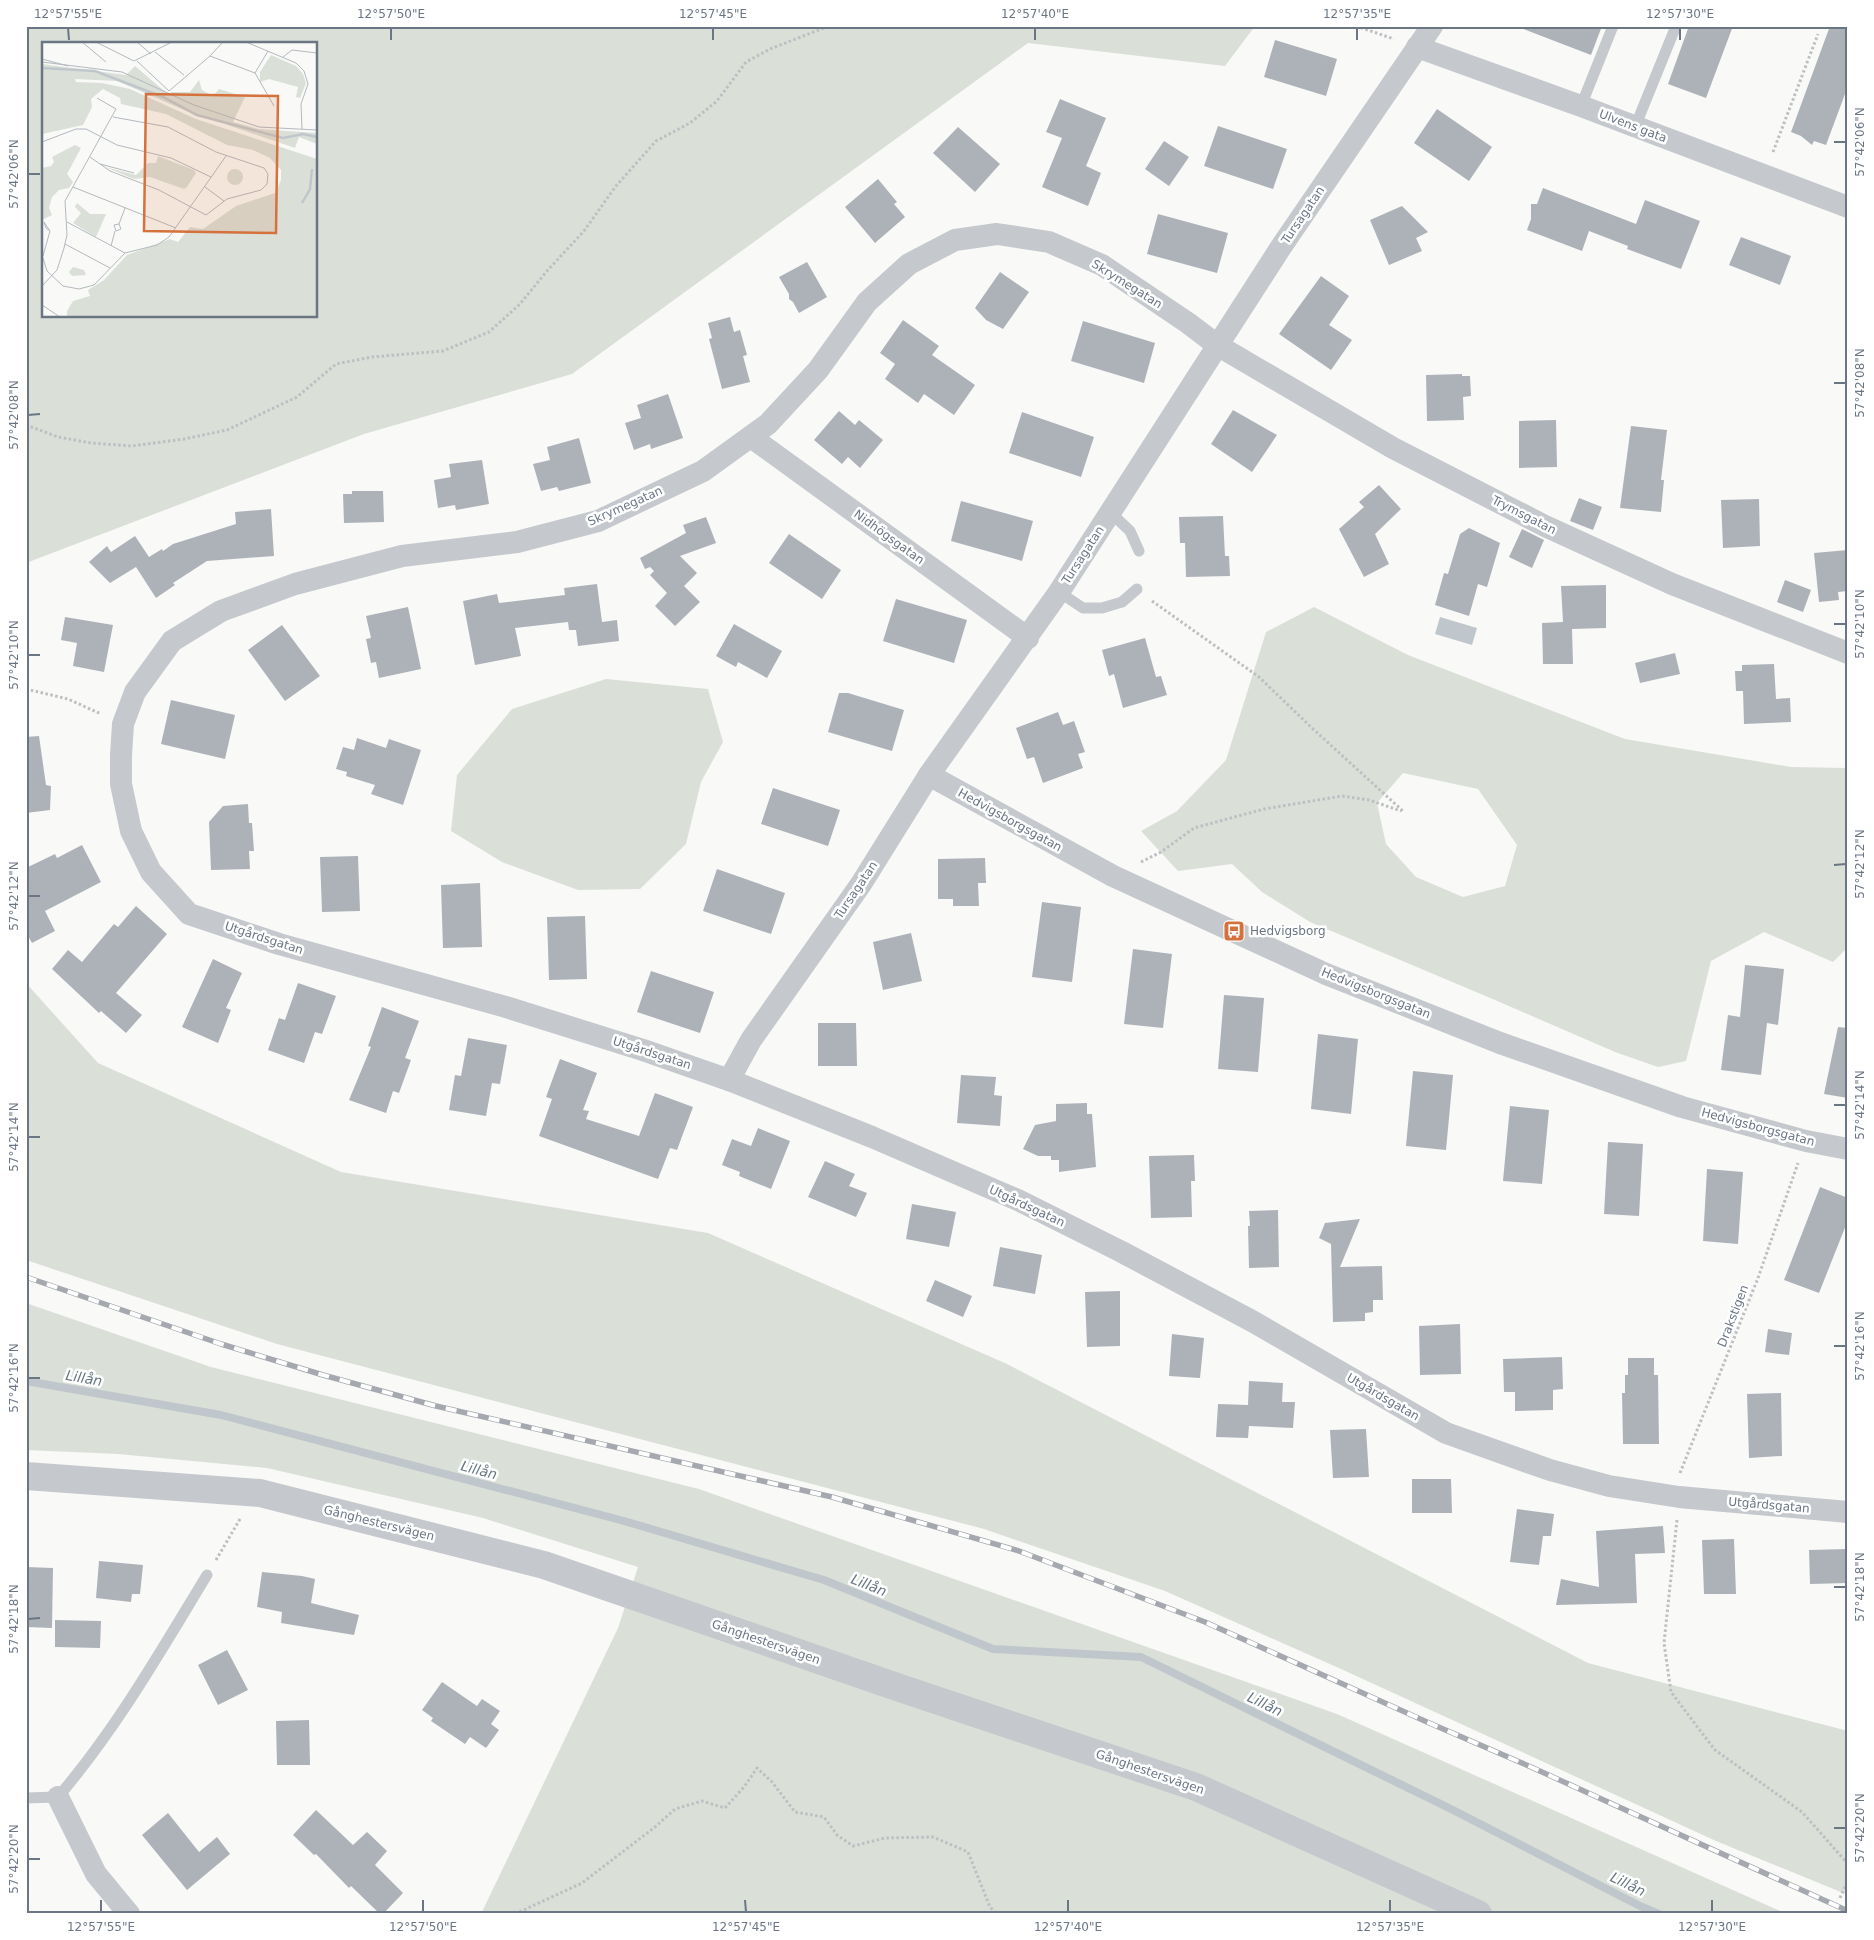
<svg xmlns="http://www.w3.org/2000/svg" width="1874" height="1940" font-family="'DejaVu Sans',sans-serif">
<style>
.green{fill:#dae0d8;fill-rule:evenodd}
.water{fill:#c0c7cc}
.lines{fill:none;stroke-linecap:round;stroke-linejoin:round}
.stream{stroke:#c0c7cc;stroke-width:8}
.building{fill:#adb2b9}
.path{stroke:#bdbfc2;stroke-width:3;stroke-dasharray:2.5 2.5;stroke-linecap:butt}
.service{stroke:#c5c8cc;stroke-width:11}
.minor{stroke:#c5c8cc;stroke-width:22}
.tertiary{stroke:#c5c8cc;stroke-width:28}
.rail-casing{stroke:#a5a9af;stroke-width:5.5}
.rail{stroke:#fff;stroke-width:4;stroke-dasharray:11;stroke-linecap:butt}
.ticks{fill:none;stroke:#6b7685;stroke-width:2}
.labels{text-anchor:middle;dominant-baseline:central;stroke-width:5;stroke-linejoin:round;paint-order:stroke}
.street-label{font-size:12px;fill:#6b7685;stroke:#fff}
.poi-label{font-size:12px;fill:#6b7685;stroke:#fff;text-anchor:start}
.water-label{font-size:14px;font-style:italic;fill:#677780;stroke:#fff}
.inset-river{fill:none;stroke:#c0c7cc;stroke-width:2.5}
.inset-road{fill:none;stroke:#b3b9bf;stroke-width:1}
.view{fill:#d4713c;fill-opacity:0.15;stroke:#d4713c;stroke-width:2.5}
.inset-edge{fill:none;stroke:#6b7685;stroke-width:2.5}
.neatline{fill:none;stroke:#6b7685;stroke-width:2}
.ticks-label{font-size:12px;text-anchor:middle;fill:#6b7685}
</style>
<rect width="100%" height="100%" fill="#f9f9f7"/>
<g class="green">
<path d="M26,26H1255L1225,66L1028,43L572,374L364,434L26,563ZM44,44H316V316H44Z"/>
<path d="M1314,607L1408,655L1625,739L1791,767L1848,768V947L1833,962L1764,932L1711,961L1686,1061L1658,1067L1615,1052L1495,1000L1310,922L1262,892L1232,864L1178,871L1141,831L1177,811L1226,760L1266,632ZM1403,773L1478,789L1517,845L1505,886L1463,897L1416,877L1386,844L1377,803Z"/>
<path d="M606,679L708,689L723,742L701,782L686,844L640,889L578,890L502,862L451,831L457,775L512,709Z"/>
<path d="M26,983L98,1063L341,1172L708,1233L1007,1364L1588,1663L1848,1731V1895L1716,1841L1341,1669L1165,1591L984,1529L277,1344L26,1260Z"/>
<path d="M26,1303L211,1367L699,1489L1337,1714L1787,1914H481L618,1628L638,1567L483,1518L267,1468L118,1454L26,1450Z"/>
</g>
<path class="water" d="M1440,617L1477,628L1472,645L1435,634Z"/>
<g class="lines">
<path class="stream" d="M26,1381L221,1415L624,1521L824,1580L993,1649L1141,1657L1451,1809L1640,1906L1659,1914"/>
</g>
<g class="building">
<path d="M1521,26H1602L1591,55L1521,28Z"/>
<path d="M1689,26H1733L1706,98L1668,84Z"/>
<path d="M1830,26H1848V86L1826,145L1814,141L1812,145L1801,136L1791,132Z"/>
<path d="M1275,40L1337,59L1326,96L1264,77Z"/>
<path d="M1060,99L1106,118L1086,166L1101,173L1088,206L1042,187L1062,138L1046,132Z"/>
<path d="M1437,109L1492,147L1469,181L1414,143Z"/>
<path d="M1218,126L1287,149L1273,189L1204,166Z"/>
<path d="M958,127L1000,164L975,192L933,153Z"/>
<path d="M1164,141L1189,157L1169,186L1145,169Z"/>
<path d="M878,179L897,202L894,204L905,217L875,243L845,207Z"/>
<path d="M1543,188L1636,224L1645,200L1700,221L1681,269L1627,249L1628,246L1589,231L1582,251L1527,230L1531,219V204H1537Z"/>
<path d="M1402,206L1428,232L1416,238L1422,251L1389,265L1370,220Z"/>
<path d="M1158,214L1228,233L1217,273L1147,254Z"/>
<path d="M1741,237L1791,256L1780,285L1729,265Z"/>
<path d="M807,262L827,297L799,313L793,302L789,299V294L779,277Z"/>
<path d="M1000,272L1029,292L1003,329L986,320L975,308Z"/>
<path d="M1321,276L1349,296L1329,325L1352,340L1331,370L1279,334Z"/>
<path d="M730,317L734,332L740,330L747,355L743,356L750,382L722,389L709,339L712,338L708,323Z"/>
<path d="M903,320L939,346L932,355L975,385L954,415L924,394L918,403L885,379L895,364L880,353Z"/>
<path d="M1083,321L1155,343L1144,383L1071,361Z"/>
<path d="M1462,374V376H1470L1471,396L1463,397L1464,420L1427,421L1426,375Z"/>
<path d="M668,394L683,438L651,449L650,444L634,450L625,423L641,418L637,405Z"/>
<path d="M1233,410L1277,435L1252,472L1211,444Z"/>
<path d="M839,411L855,425L859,420L883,440L860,468L848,457L842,464L814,440Z"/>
<path d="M1022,412L1094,437L1081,477L1009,453Z"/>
<path d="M1556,420L1557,467L1519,468V421Z"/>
<path d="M1631,426L1667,430L1661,480H1664L1661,512L1620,508Z"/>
<path d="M579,438L591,483L559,491L557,487L541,491L533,464L550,460L547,447Z"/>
<path d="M482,460L489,504L456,510L455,505L438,508L434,480L451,477L449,464Z"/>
<path d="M1379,485L1401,509L1375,534L1389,564L1364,577L1339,529L1364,507L1359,502Z"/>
<path d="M352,491H383L384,522L344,523L343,494H352Z"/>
<path d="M1579,498L1602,507L1593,530L1570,521Z"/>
<path d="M1759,499L1760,546L1723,548L1721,500Z"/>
<path d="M961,501L1033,521L1022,561L951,541Z"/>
<path d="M271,509L274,556L207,561L173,583L175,585L156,598L136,567L110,583L89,562L107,546L111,552L135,536L149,557L162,549L163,551L173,544L236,524L235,512Z"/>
<path d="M1223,516L1225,556H1229L1230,576L1186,577L1185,543H1180L1179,517Z"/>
<path d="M706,517L716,543L680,556L697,573L684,586L700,602L675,626L655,606L667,593L650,575L654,571L650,567L645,569L640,558L686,533L683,525Z"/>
<path d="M1469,528L1500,543L1487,587L1478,584L1469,616L1435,605L1444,573L1448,574L1460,534Z"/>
<path d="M1522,529L1544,540L1532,568L1509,557Z"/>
<path d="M789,534L841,570L822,599L769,563Z"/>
<path d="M1848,550V591L1838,592L1839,600L1819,602L1814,553Z"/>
<path d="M1785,580L1811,590L1803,612L1777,602Z"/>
<path d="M597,584L602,622L617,620L619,641L578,646L576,630H569L568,622L515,628L521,656L475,665L463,601L497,594L499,603L565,595L564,588Z"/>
<path d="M1606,585V628L1572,629L1573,664H1543L1542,623L1563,622L1561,586Z"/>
<path d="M896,599L967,620L954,663L883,641Z"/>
<path d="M408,607L421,669L379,678L376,662L371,663L366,639L371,638L366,616Z"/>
<path d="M65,617L113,625L104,672L73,666L77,643L61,640Z"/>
<path d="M734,624L782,651L767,678L738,662L736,667L716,656Z"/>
<path d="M282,625L320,676L285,701L248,650Z"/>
<path d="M1145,638L1156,677L1161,676L1167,695L1123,708L1114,674L1109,676L1102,650Z"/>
<path d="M1675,653L1680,674L1640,683L1635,663Z"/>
<path d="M1774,664L1776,699L1790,698L1791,722L1744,724L1743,691H1736L1735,671H1742V665Z"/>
<path d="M839,693H848L904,710L892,751L828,732Z"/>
<path d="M171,700L235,715L225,759L161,744Z"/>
<path d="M1058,712L1063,725L1074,721L1085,752L1078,754L1083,768L1043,783L1034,757L1027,759L1016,728Z"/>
<path d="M39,736L46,785L51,786L50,810L26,813V737Z"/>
<path d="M357,738L386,748L389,739L421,750L403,805L371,794L375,785L346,776L347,772L336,769L343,747L354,750Z"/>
<path d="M773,788L840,810L828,846L761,824Z"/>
<path d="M248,804L249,823H252L254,851H249L250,869L211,870L209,822L223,806Z"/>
<path d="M82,845L101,882L45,911L55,931L32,943L26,932V868L55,854L57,858Z"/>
<path d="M358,856L360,911L322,912L320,857Z"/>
<path d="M985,858L986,883H978L979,906H953V899H938V859Z"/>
<path d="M717,869L785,893L771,934L703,911Z"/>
<path d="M480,883L482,947L443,948L441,885Z"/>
<path d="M1042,902L1081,907L1072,982L1032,977Z"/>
<path d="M136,906L167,934L116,993L142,1015L126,1033L101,1011L99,1013L52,969L68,950L82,962L114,924L118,927Z"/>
<path d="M585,916L587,979L549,980L547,917Z"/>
<path d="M911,933L922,981L883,990L873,942Z"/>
<path d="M1133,949L1172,954L1163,1028L1124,1024Z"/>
<path d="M213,959L242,973L226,1008L231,1010L218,1043L182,1027Z"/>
<path d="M1745,965L1784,969L1778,1025L1767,1023L1761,1075L1721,1070L1728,1015L1740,1017Z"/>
<path d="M651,971L714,992L700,1033L637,1012Z"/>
<path d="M298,983L336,996L322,1034L315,1032L304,1063L268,1050L279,1018L285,1020Z"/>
<path d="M1224,995L1264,998L1258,1072L1218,1069Z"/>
<path d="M382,1007L419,1021L405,1058L411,1060L399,1093L393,1091L386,1113L349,1100L371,1047L368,1046Z"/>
<path d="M818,1023H856L857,1066H818Z"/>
<path d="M1838,1027L1848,1028V1098L1824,1094Z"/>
<path d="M1318,1034L1358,1039L1351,1114L1311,1109Z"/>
<path d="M468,1038L507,1045L500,1084L492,1083L486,1116L449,1110L455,1075L461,1076Z"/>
<path d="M560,1059L597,1073L583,1110L589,1111L586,1119L639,1136L655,1093L693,1107L677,1150L670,1148L658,1179L539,1136L552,1099L546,1097Z"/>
<path d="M1413,1071L1453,1075L1446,1150L1406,1146Z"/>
<path d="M961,1075L996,1077L994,1095L1002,1096L1000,1126L957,1123Z"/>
<path d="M1087,1103V1114H1092L1096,1167L1059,1172V1160H1051V1156H1038L1023,1149L1035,1125L1056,1121V1104Z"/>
<path d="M1510,1106L1549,1110L1542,1184L1503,1181Z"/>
<path d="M758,1128L790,1141L771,1189L739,1176L740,1172L722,1165L732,1139L751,1146Z"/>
<path d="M1608,1142L1643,1144L1639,1216L1604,1214Z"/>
<path d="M1194,1155L1195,1181H1191L1192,1217L1151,1218L1149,1156Z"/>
<path d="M825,1161L855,1174L849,1186L867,1193L856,1217L808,1197Z"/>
<path d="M1707,1169L1743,1172L1738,1244L1703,1241Z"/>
<path d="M1820,1187L1848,1198V1220L1819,1293L1784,1280Z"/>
<path d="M912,1204L956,1212L949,1247L906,1239Z"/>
<path d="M1278,1210L1279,1267L1249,1268L1248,1226H1250L1249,1211Z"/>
<path d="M1360,1219L1340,1267L1382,1266L1383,1300H1373V1312L1365,1313V1321L1333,1322L1331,1244L1319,1238L1325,1223Z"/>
<path d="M1000,1247L1042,1255L1035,1294L993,1286Z"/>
<path d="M935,1280L972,1296L963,1317L926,1301Z"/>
<path d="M1120,1291V1346L1087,1347L1085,1292Z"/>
<path d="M1460,1324L1461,1374L1420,1375L1419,1326Z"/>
<path d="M1768,1329L1792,1333L1789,1355L1765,1352Z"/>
<path d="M1172,1334L1204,1338L1200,1378L1169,1376Z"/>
<path d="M1562,1357L1563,1389L1553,1390V1410L1515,1411V1392H1504L1503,1359Z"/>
<path d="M1628,1358H1654V1375H1658L1659,1444H1623L1622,1393H1625V1375H1628Z"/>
<path d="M1249,1381L1283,1383L1282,1402H1295L1293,1428L1249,1426L1248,1438L1216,1437L1218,1404L1248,1405Z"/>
<path d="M1781,1393L1782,1456L1749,1458L1747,1394Z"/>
<path d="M1366,1429L1369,1477L1333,1478L1330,1430Z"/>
<path d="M1412,1479H1451L1452,1513H1412Z"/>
<path d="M1517,1509L1554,1514L1551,1536H1543L1539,1565L1510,1562Z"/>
<path d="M1663,1526L1665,1553L1635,1554L1637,1603L1556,1605L1561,1579L1599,1587L1596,1531Z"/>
<path d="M1734,1539L1736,1594H1704L1702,1540Z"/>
<path d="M1847,1549L1848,1583L1810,1584L1809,1550Z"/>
<path d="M99,1561L143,1565L140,1594H132L131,1602L96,1598Z"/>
<path d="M26,1567L53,1568L52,1628L26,1627Z"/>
<path d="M262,1572L302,1576L315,1579L311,1603L359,1615L354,1635L281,1623L282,1612L257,1607Z"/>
<path d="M55,1620L101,1621L100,1648L55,1647Z"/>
<path d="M227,1650L248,1690L218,1705L198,1665Z"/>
<path d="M442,1682L477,1706L482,1699L500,1711L491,1724L499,1730L486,1748L470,1737L465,1744L431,1721L433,1718L422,1710Z"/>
<path d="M309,1720L310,1765H277L276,1721Z"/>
<path d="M316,1810L353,1845L367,1832L387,1851L375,1865L403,1893L383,1914H380L351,1886L349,1888L316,1854L314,1855L293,1835Z"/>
<path d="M168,1813L199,1852L217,1837L230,1854L187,1890L142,1835Z"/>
</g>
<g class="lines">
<g class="path">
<path d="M1356,26L1394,39"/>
<path d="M1773,152L1818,34"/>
<path d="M26,425L58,437L91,443L132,446L184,439L227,430L297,397L336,364L372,357L443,351L489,332L520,304L547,271L584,231L616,186L656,141L690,123L717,101L746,62L770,49L829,26"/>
<path d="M1152,601L1259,677L1312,728L1404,812"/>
<path d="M26,689L68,699L101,714"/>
<path d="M1141,862L1161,852L1194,828L1264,809L1342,796L1369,800L1401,811"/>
<path d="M1680,1473L1758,1278L1798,1163"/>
<path d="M1677,1520L1664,1643L1671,1692L1715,1750L1802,1812L1848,1864"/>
<path d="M216,1560L240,1519"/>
<path d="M1840,1898L1848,1880"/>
<path d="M515,1914L582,1883L655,1827L675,1809L702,1801L725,1808L744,1787L757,1768L772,1782L795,1812L824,1817L837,1835L853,1846L885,1838L933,1837L968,1852L990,1907L997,1914"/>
</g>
<g class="service">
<path d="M1581,106L1613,26"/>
<path d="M1635,127L1676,26"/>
<path d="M1111,513L1130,531L1139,551"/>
<path d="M1059,592L1083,608H1102L1122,602L1137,589"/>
<path d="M26,1798L58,1797C117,1728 160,1652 207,1575"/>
</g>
<g class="minor">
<path d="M1417,47L1581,106L1848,207"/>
<path d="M751,437L1028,638"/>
<path d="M1848,653L1672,584L1545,526L1393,448L1217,345L1188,323L1102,265L1049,242L997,234L955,240L909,264L867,302L818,370L768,424L703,471L598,521L517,542L402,556L295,584L221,611L172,641L135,692L123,724L121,755V784L131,831L151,872L189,914L279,944L506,1007L643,1050L729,1080L872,1137L1020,1201L1120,1251L1252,1321L1446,1433L1550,1470L1609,1486L1679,1497L1848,1512"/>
<path d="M929,775L1113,876L1326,974L1500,1043L1682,1107L1806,1141L1848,1149"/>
<path d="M729,1080L751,1040L861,884L929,775L1059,592L1281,247L1432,26"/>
<path d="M58,1797L96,1874L129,1914"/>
</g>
<path class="tertiary" d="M26,1476L260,1493L544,1565L897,1687L1196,1787L1478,1914"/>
<g class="rail-casing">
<path id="rail" d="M26,1277L221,1344L323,1375L436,1406L832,1497L1019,1551L1205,1622L1427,1722L1531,1767L1848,1911"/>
</g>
<use href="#rail" class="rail"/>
</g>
<path class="ticks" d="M68,28L69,40M391,28V40M713,28V40M1035,28V40M1357,28V40M1680,28V40M1834,142H1846M28,174H40M1834,383H1846M28,415L40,414M1834,624H1846M28,655H40M1834,865L1846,864M28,896H40M1834,1105H1846M28,1137H40M1834,1346H1846M28,1378H40M1834,1587H1846M28,1619L40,1618M1834,1828H1846M28,1859H40M101,1900V1912M423,1900V1912M745,1900L746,1912M1068,1900V1912M1390,1900V1912M1712,1900V1912"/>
<defs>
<g id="bus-square" transform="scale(1.125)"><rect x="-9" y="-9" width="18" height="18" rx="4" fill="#d4713c" stroke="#fff"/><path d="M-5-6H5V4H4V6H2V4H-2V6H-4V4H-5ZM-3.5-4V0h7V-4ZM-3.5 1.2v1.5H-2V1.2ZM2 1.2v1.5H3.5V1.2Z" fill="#fff"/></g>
</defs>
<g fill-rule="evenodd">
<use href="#bus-square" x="1234" y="931"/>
</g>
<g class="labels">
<g class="street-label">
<text transform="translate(1633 126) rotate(21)">Ulvens gata</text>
<text transform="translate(1303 215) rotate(-56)">Tursagatan</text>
<text transform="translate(1127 284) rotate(32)">Skrymegatan</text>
<text transform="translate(625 506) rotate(-24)">Skrymegatan</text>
<text transform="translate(1524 515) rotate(27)">Trymsgatan</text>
<text transform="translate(889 537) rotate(36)">Nidhögsgatan</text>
<text transform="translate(1083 555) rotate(-57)">Tursagatan</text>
<text transform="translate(1010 820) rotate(29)">Hedvigsborgsgatan</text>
<text transform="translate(856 890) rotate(-56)">Tursagatan</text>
<text transform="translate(264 938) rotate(18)">Utgårdsgatan</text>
<text transform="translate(1376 993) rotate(22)">Hedvigsborgsgatan</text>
<text transform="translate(652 1053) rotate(18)">Utgårdsgatan</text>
<text transform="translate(1758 1127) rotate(15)">Hedvigsborgsgatan</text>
<text transform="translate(1027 1206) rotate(25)">Utgårdsgatan</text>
<text transform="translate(1733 1316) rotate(-69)">Drakstigen</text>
<text transform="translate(1383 1397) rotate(30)">Utgårdsgatan</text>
<text transform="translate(1769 1505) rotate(5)">Utgårdsgatan</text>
<text transform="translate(379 1523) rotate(14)">Gånghestersvägen</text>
<text transform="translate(766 1642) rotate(19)">Gånghestersvägen</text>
<text transform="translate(1150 1772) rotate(19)">Gånghestersvägen</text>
</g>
<g class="poi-label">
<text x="1250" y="931">Hedvigsborg</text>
</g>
<g class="water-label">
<text transform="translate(84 1378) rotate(10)">Lillån</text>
<text transform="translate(479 1470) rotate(15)">Lillån</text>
<text transform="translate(869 1585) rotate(22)">Lillån</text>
<text transform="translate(1265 1704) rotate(26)">Lillån</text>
<text transform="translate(1628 1884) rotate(26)">Lillån</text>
</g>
</g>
<g transform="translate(42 42)">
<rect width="275" height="275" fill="#f9f9f7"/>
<path d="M229,13L254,24L261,32L264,41L258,56L254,55L256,45L227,37L218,40V30ZM0,22L84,33L93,24L127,53L129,50H148L157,38L160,48L167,52L172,53L177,47L203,55L191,80L217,87L275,91V102L257,95L253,106L142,68L75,39L33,37L34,40L60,41L88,47L154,77L275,117V275H25V269L31,259L48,254L46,248L62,238L85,213L128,197L136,200L148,185L161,187L194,164L233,151L239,138V128L228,116L211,108L185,103L124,72L79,62L78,56L61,47L49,57L50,65L41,83L0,92ZM33,103L39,106L25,132L31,140L27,146L17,148L10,155L7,166L10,173L0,178V126L9,124L12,120L10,115ZM116,114L152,128L154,131L145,145L142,147L108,135L92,137L63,125L94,133L106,121H114ZM185 135a8 8 0 1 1 16 0a8 8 0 1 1-16 0ZM35,161L48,172H64L54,195L31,181L39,171L33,165ZM31,225L42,228L44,233L30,234L27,230Z" fill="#dae0d8"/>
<path class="inset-river" d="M0,26L53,29L121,55L155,73L241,96L261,92L275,95M260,161L268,147L270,127"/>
<path class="inset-road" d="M40,0L64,20M54,0L92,19L130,0M95,0L109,12M204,0L254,21L262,29L266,42L259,62L260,87M113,10L142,33M168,14L181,0M241,15L250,8L275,11M0,17L26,24M95,19L127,49L168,14L213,31M0,20L80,30L152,63L217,85L275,88M213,31L232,64M213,31L226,9M0,100L34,87H44L75,103L129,116L169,135M48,115L68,129L117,148L164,173L185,157L219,148L225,142L226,132L222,126L174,110L126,85L71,75M58,122L92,131M31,145L134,186M163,145L182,159M25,180L83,211M77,182L72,183L74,189L79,187L77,182L83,166M23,202L68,226M69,204L73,189M0,213L5,229L21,244L37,247L52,243L83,211L115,203L127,195L184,114M1,214L8,189L2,180L4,186L8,189M0,244L15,228L22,206L25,193L23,159L74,67L55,56M0,263L18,275"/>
<path class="view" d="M104,52L236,54L234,191L102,189Z"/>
<rect width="275" height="275" class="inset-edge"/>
</g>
<rect width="1874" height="1940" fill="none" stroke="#ffffff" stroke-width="55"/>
<rect x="28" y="28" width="1818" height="1884" class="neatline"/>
<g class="ticks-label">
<text x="68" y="18">12°57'55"E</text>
<text x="391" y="18">12°57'50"E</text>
<text x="713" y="18">12°57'45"E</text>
<text x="1035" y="18">12°57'40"E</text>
<text x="1357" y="18">12°57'35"E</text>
<text x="1680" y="18">12°57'30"E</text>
<text transform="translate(1860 142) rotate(-90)" y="4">57°42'06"N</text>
<text transform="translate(14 174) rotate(-90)" y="4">57°42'06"N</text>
<text transform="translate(1860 383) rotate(-90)" y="4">57°42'08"N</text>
<text transform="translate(14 415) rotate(-90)" y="4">57°42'08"N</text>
<text transform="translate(1860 624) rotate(-90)" y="4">57°42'10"N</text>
<text transform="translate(14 655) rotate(-90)" y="4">57°42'10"N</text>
<text transform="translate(1860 864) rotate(-90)" y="4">57°42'12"N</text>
<text transform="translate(14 896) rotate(-90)" y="4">57°42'12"N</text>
<text transform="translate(1860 1105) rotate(-90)" y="4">57°42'14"N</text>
<text transform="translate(14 1137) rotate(-90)" y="4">57°42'14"N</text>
<text transform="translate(1860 1346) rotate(-90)" y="4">57°42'16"N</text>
<text transform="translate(14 1378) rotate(-90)" y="4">57°42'16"N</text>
<text transform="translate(1860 1587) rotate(-90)" y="4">57°42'18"N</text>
<text transform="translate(14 1619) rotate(-90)" y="4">57°42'18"N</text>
<text transform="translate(1860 1828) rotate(-90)" y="4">57°42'20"N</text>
<text transform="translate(14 1859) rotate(-90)" y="4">57°42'20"N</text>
<text x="101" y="1931">12°57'55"E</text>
<text x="423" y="1931">12°57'50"E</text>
<text x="746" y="1931">12°57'45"E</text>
<text x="1068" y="1931">12°57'40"E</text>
<text x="1390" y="1931">12°57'35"E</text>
<text x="1712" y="1931">12°57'30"E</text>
</g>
</svg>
